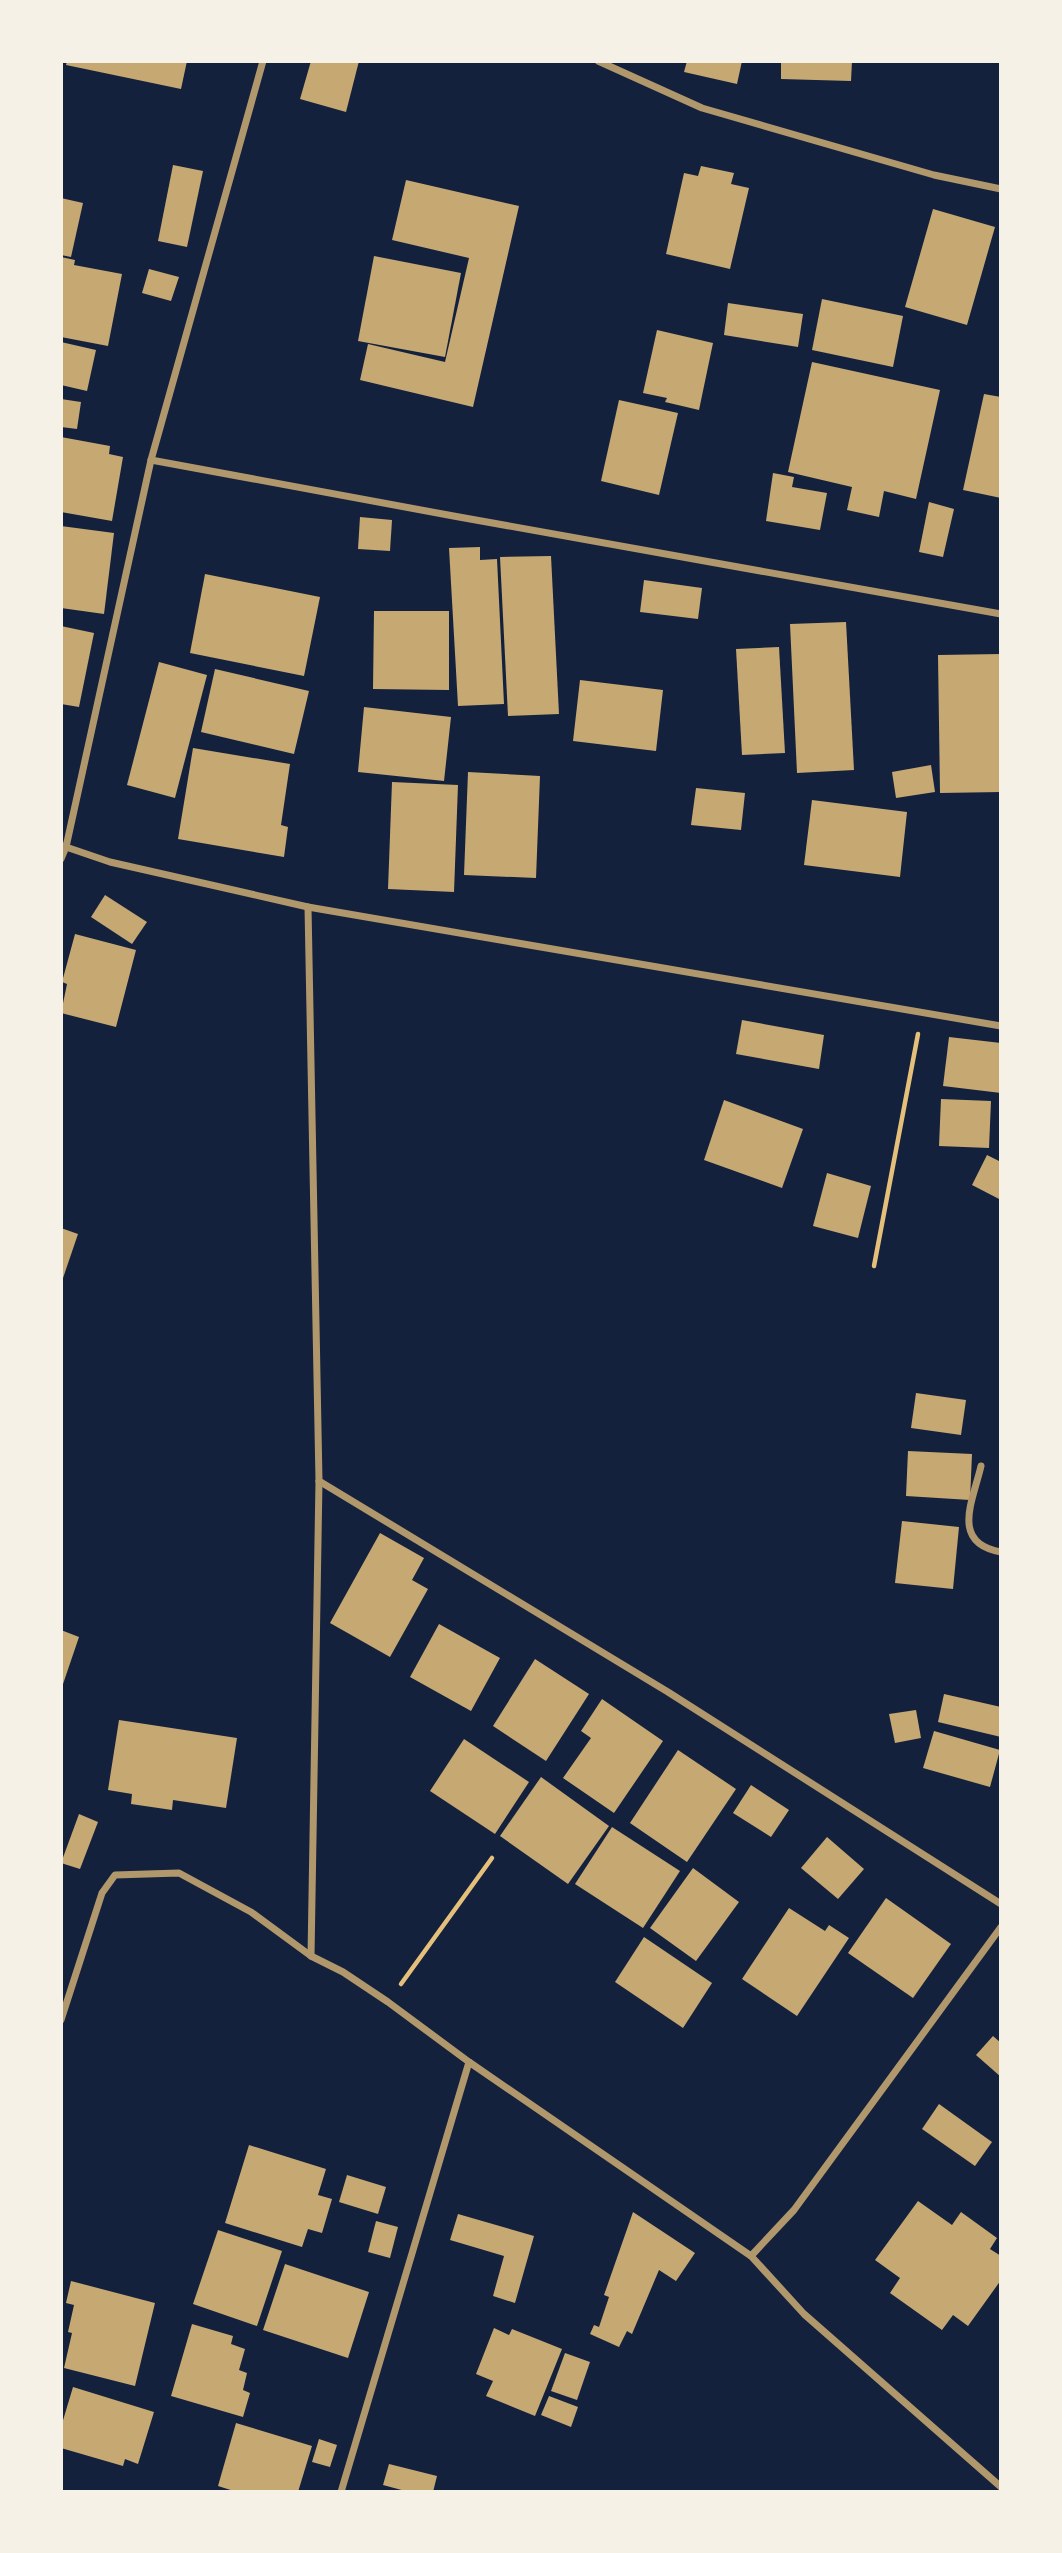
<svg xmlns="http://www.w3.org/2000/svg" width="1062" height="2553" font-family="'Alegreya Sans',sans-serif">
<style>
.building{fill:#c6a872}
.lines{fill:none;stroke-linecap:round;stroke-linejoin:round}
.path{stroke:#e5c07b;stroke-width:4.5}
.minor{stroke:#b1986c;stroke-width:7}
</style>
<rect width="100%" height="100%" fill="#14213d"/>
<g class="building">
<path d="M67,61H187L181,89L66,65Z"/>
<path d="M311,61H359L346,112L300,99Z"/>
<path d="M687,61H742L737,84L684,72Z"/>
<path d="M781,61H852L851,81L781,79Z"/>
<path d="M173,165L203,171L187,247L158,241Z"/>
<path d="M701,166L734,173L731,184L749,188L730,269L666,254L684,173L698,176Z"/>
<path d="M406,180L519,206L473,407L360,380L368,344L445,362L469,258L392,240Z"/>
<path d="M61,198L83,203L71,257L61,255Z"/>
<path d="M933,209L995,227L967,325L905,307Z"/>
<path d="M374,256L461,273L445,357L358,341Z"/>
<path d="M61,257L75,260L74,265L122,274L108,346L61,337Z"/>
<path d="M149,269L179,277L171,301L142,293Z"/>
<path d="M822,299L903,316L893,367L812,350Z"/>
<path d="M728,303L803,314L798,347L724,335Z"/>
<path d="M657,330L713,343L699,410L665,402L667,398L643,393Z"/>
<path d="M61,342L96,350L87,391L61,385Z"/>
<path d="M812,362L940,390L916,499L884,491L879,517L847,510L852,487L788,472Z"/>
<path d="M984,394L1001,397V498L963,490Z"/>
<path d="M61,399L81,402L77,429L61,427Z"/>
<path d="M619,400L678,413L659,495L601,481Z"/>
<path d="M61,437L110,446L109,454L123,457L112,521L61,512Z"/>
<path d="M773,473L794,477L792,487L827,493L820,530L766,521Z"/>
<path d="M929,502L954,509L943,557L919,552Z"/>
<path d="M360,517L392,520L390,551L358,549Z"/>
<path d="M61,526L114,533L104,614L61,608Z"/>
<path d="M480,547V560L497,559L504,704L458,706L449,548Z"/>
<path d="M551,556L559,714L508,716L500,557Z"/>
<path d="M205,574L320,597L304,676L190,653Z"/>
<path d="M644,580L702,588L698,619L640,612Z"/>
<path d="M374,611H449V690L373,689Z"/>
<path d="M846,622L854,770L797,773L790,624Z"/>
<path d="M61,626L94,633L79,707L61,704Z"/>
<path d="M779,647L785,753L742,755L736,649Z"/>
<path d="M1001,654V792L940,793L938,655Z"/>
<path d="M159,662L207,675L175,798L127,785Z"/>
<path d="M215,669L309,691L294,754L201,732Z"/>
<path d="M580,680L663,690L656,751L573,741Z"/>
<path d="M364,707L451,717L444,781L358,772Z"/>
<path d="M193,748L290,764L281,825L288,827L284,857L178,839Z"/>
<path d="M931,765L935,792L896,798L892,772Z"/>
<path d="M468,772L540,776L536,878L464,875Z"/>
<path d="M392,782L458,785L454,892L388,889Z"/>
<path d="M696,788L745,793L741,830L691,825Z"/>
<path d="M812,800L907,812L900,877L804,865Z"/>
<path d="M105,895L147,922L132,944L91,917Z"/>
<path d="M75,934L136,950L116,1027L61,1013L67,984L62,982Z"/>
<path d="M742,1020L824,1035L819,1069L736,1054Z"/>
<path d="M949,1037L1001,1043V1093L943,1086Z"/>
<path d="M941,1099L991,1101L989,1148L939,1146Z"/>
<path d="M724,1100L803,1129L782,1188L704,1160Z"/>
<path d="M987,1155L1001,1162V1200L972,1185Z"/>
<path d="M827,1173L871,1186L858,1238L813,1226Z"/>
<path d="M61,1228L78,1234L62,1281H61Z"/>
<path d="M916,1393L966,1400L961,1435L911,1428Z"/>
<path d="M908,1451L972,1454L970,1500L906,1496Z"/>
<path d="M902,1521L959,1527L953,1589L895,1583Z"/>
<path d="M380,1533L424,1558L412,1580L428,1589L390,1657L330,1623Z"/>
<path d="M439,1624L500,1658L471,1711L410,1677Z"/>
<path d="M61,1630L79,1637L62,1687H61Z"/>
<path d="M535,1659L589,1694L546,1761L493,1726Z"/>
<path d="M944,1694L1001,1707V1737L938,1722Z"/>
<path d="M602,1699L663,1741L614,1813L563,1778L591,1738L581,1731Z"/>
<path d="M916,1710L921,1738L895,1743L889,1714Z"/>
<path d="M119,1720L237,1738L226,1808L173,1800L172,1810L131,1804L132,1794L108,1790Z"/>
<path d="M934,1731L1000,1750L990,1787L923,1768Z"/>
<path d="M464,1739L529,1782L495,1834L430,1791Z"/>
<path d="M678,1750L736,1789L687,1862L630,1823Z"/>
<path d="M541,1777L609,1826L568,1884L500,1836Z"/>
<path d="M751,1785L789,1810L771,1837L733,1813Z"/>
<path d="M79,1814L98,1822L80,1869L61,1863Z"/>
<path d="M612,1827L680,1871L643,1928L575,1884Z"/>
<path d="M827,1837L864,1869L838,1899L801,1868Z"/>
<path d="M693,1868L739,1902L696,1961L650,1928Z"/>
<path d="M886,1898L951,1944L913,1998L848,1953Z"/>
<path d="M789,1908L825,1931L829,1925L849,1938L797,2016L742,1979Z"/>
<path d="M644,1937L712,1983L683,2028L615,1982Z"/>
<path d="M993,2036L1001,2043V2077L976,2055Z"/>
<path d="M939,2104L992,2142L975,2166L922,2129Z"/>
<path d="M249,2145L326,2169L318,2195L332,2199L322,2233L308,2229L302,2247L225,2223Z"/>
<path d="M347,2175L386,2187L378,2214L339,2202Z"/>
<path d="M918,2201L952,2225L961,2212L997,2238L990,2249L1001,2256V2280L968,2326L953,2315L942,2330L890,2293L900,2278L875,2260Z"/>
<path d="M633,2212L695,2253L676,2281L659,2270L632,2334L627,2331L619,2347L590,2334L594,2325L599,2327L609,2297L604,2295Z"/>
<path d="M458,2214L534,2236L515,2303L493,2296L504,2256L450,2240Z"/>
<path d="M376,2221L398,2227L390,2258L368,2252Z"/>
<path d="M218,2230L282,2251L257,2326L193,2304Z"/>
<path d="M285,2264L369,2292L348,2358L263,2330Z"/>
<path d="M71,2281L155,2303L135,2386L64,2368L72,2333L68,2332L74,2305L66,2303Z"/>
<path d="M192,2324L233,2336L231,2344L245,2349L239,2370L247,2373L243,2390L250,2393L243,2417L171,2396Z"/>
<path d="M494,2328L509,2335L512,2329L562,2349L535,2416L486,2396L493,2381L476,2374Z"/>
<path d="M565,2353L590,2362L577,2400L551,2391Z"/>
<path d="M73,2387L154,2412L138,2464L125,2459L123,2466L61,2448V2427Z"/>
<path d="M549,2396L578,2407L571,2427L541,2415Z"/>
<path d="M236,2423L312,2446L298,2492H237L218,2486Z"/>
<path d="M319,2439L337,2445L330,2467L312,2462Z"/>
<path d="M389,2464L437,2476L433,2492H409L383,2485Z"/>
</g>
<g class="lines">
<g class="path">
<path d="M874,1266L918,1034"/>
<path d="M401,1984L492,1858"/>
</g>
<g class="minor">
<path d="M598,61L702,108L934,175L1001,189"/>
<path d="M151,460L459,517L1001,614"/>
<path d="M62,846L66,847L151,460L263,61"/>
<path d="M61,859L66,847L110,862L308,907L1001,1026"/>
<path d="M308,907L319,1481L311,1956"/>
<path d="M981,1466C973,1501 950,1543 1001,1552"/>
<path d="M319,1481L668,1692L1001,1904"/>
<path d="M61,2020L102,1893L115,1875L179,1873L251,1912L311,1956L343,1972L388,2002L469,2062L751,2256L804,2314L1001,2487"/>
<path d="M751,2256L794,2210L1001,1927"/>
<path d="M341,2492L469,2062"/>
</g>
</g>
<rect width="1062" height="2553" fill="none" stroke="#f6f1e7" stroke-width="126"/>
</svg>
